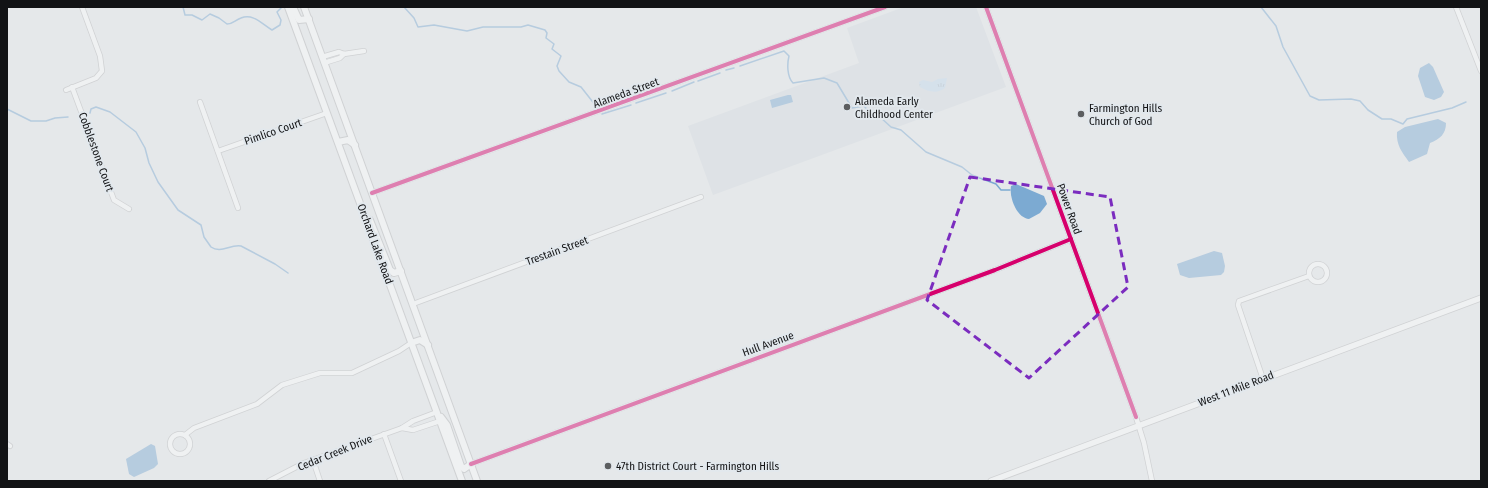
<svg xmlns="http://www.w3.org/2000/svg" width="1488" height="488" font-family="'Fira Sans Condensed',sans-serif">
<style>
.built{fill:#d4dce2}
.grass{fill:url(#grass-tufts)}
.water{fill:#7caad2}
.lines{fill:none;stroke-linecap:round;stroke-linejoin:round}
.stream{stroke:#7caad2;stroke-width:1.5}
.minor-casing{stroke:#b5b8ba;stroke-width:6}
.tertiary-casing{stroke:#b5b8ba;stroke-width:7}
.secondary-casing{stroke:#b5b8ba;stroke-width:8}
.minor{stroke:#fbfcfc;stroke-width:4.5}
.tertiary{stroke:#fbfcfc;stroke-width:5.5}
.secondary{stroke:#fbfcfc;stroke-width:6}
.cycleway-casing{stroke:#e2e8ed;stroke-width:6}
.cycleway{stroke:#d6006c;stroke-width:4}
.marked{fill:none;stroke:#7b2cbf;stroke-width:3;stroke-dasharray:8 5;stroke-linejoin:round}
.poi-dot{fill:#5c5e60;stroke:#e2e8ed;stroke-width:1.5}
.labels{text-anchor:middle;dominant-baseline:central;stroke-width:4;stroke-linejoin:round;paint-order:stroke}
.street-label{font-size:11px;fill:#121315;stroke:#e2e8ed}
.poi-label{font-size:11px;fill:#121315;stroke:#e2e8ed;text-anchor:start}
</style>
<defs>
<pattern id="grass-tufts" width="24" height="20" patternUnits="userSpaceOnUse"><rect width="24" height="20" fill="#c2d9ee"/><path d="M3 7l-1-3M5 7V3M7 7l1-3M15 17l-1-3M17 17v-4M19 17l1-3" fill="none" stroke="#a6b9cb"/></pattern>
</defs>
<rect width="100%" height="100%" fill="#e5e8ea"/>
<path class="built" d="M904,7H976L1006,87L713,195L688,126L859,63L847,28Z"/>
<path class="grass" d="M947,78L945,88C937,94 929,92 920,87L919,82L923,80L932,82L938,79Z"/>
<g class="water">
<path d="M1429,63L1433,67L1444,92L1441,97L1434,100L1425,97L1418,76L1420,68Z"/>
<path d="M788,95H791L793,102L772,108L770,100Z"/>
<path d="M1438,119L1446,123C1446,134 1440,139 1430,143L1427,154L1409,162C1402,152 1396,145 1397,132L1405,127Z"/>
<path d="M1016,184L1044,196L1047,204L1040,213L1029,219C1017,218 1009,198 1011,186Z"/>
<path d="M1214,251L1222,253L1225,266L1224,272L1221,275L1189,278L1180,275L1177,264Z"/>
<path d="M151,444L155,446L158,464L154,468L134,477L129,474L126,459Z"/>
</g>
<g class="lines">
<g class="stream">
<path d="M126,7H128"/>
<path d="M144,7H149"/>
<path d="M183,7L185,15H192L202,20L210,14L219,18L227,24C233,24 235,20 241,18C253,13 262,24 272,30L280,25L281,20L277,12L281,8"/>
<path d="M404,7L414,18L418,27L434,25L467,31L483,27H521L528,25L545,30L547,33L546,38L554,44L552,49L561,56L557,66L559,71L569,82L581,87L596,106"/>
<path d="M1261,7L1276,26L1283,47L1310,96L1319,100L1351,99L1360,101L1368,110L1382,119H1391L1403,124L1407,119L1452,108L1466,102"/>
<path d="M740,66L784,51L789,56C787,64 787,77 793,83L824,78L837,83L852,108L864,106L873,116L880,117L891,127L901,130L926,152L962,167L972,175L996,184L1001,190H1010"/>
<path d="M726,70L734,68"/>
<path d="M698,81L720,73"/>
<path d="M672,91L694,82"/>
<path d="M636,103L666,93"/>
<path d="M7,109L31,121H46L55,118L68,117"/>
<path d="M90,113L91,109L96,107L110,112L136,132L145,148L149,163L158,182L178,210L201,225L204,237L211,247C221,254 230,244 241,246L275,264L288,273"/>
<path d="M602,114L631,105"/>
</g>
<g class="minor-casing">
<g id="minor">
<path d="M986,7L1136,417L1144,443L1152,481"/>
<path d="M1456,7L1481,71"/>
<path d="M322,57L339,52L344,54L364,51"/>
<path d="M324,63L340,58L344,54"/>
<path d="M72,87L114,200L129,209"/>
<path d="M66,90L96,78L102,71L100,56L82,7"/>
<path d="M200,102L238,208"/>
<path d="M218,151L327,113"/>
<path d="M372,193L885,7"/>
<circle cx="1318" cy="273" r="9"/>
<path d="M413,304L701,197"/>
<path d="M1263,379L1238,305L1239,301L1309,276"/>
<path d="M402,428L413,430L440,421"/>
<path d="M384,434L401,481"/>
<circle cx="180" cy="444" r="10"/>
<path d="M185,435L194,428L257,404L282,385L320,373H352L399,351L411,343"/>
<path d="M7,444L10,446"/>
<path d="M313,460L320,481"/>
<path d="M471,464L995,270L1071,239"/>
<path d="M269,481L304,463L402,428L413,421L437,412"/>
</g>
</g>
<g class="tertiary-casing">
<path id="tertiary" d="M991,481L1481,298"/>
</g>
<g class="secondary-casing">
<g id="secondary">
<path d="M288,7L462,481"/>
<path d="M293,7L299,20L309,19"/>
<path d="M304,7L477,481"/>
<path d="M338,142L348,140L355,145"/>
<path d="M370,220L390,270L394,273L401,271"/>
<path d="M411,343L420,340L428,345"/>
<path d="M441,417L447,425L461,466L464,469L471,464"/>
</g>
</g>
<use href="#minor" class="minor"/>
<use href="#tertiary" class="tertiary"/>
<use href="#secondary" class="secondary"/>
<g class="cycleway-casing">
<g id="cycleway">
<path d="M986,7L1136,417"/>
<path d="M372,193L885,7"/>
<path d="M471,464L995,270L1071,239"/>
</g>
</g>
<use href="#cycleway" class="cycleway"/>
</g>
<path d="M0 0H1488V488H0ZM970,177L1110,197L1128,287L1029,378L927,300Z" fill="#e5e8ea" fill-opacity=".55" fill-rule="evenodd"/>
<path class="marked" d="M970,177L1110,197L1128,287L1029,378L927,300Z"/>
<g class="poi-dot">
<circle cx="847" cy="107" r="4"/>
<circle cx="1081" cy="114" r="4"/>
<circle cx="608" cy="466" r="4"/>
</g>
<g class="labels">
<g class="street-label">
<text transform="translate(626 93) rotate(-20)">Alameda Street</text>
<text transform="translate(273 132) rotate(-19)">Pimlico Court</text>
<text transform="translate(96 152) rotate(70)">Cobblestone Court</text>
<text transform="translate(1069 209) rotate(70)">Power Road</text>
<text transform="translate(375 244) rotate(70)">Orchard Lake Road</text>
<text transform="translate(557 251) rotate(-20)">Trestain Street</text>
<text transform="translate(768 344) rotate(-20)">Hull Avenue</text>
<text transform="translate(1236 389) rotate(-21)">West 11 Mile Road</text>
<text transform="translate(335 453) rotate(-22)">Cedar Creek Drive</text>
</g>
<g class="poi-label">
<text x="855" y="101">Alameda Early<tspan x="855" dy="13">Childhood Center</tspan></text>
<text x="1089" y="108">Farmington Hills<tspan x="1089" dy="13">Church of God</tspan></text>
<text x="616" y="466">47th District Court - Farmington Hills</text>
</g>
</g>
<rect width="1488" height="488" fill="none" stroke="#121315" stroke-width="16"/>
</svg>
